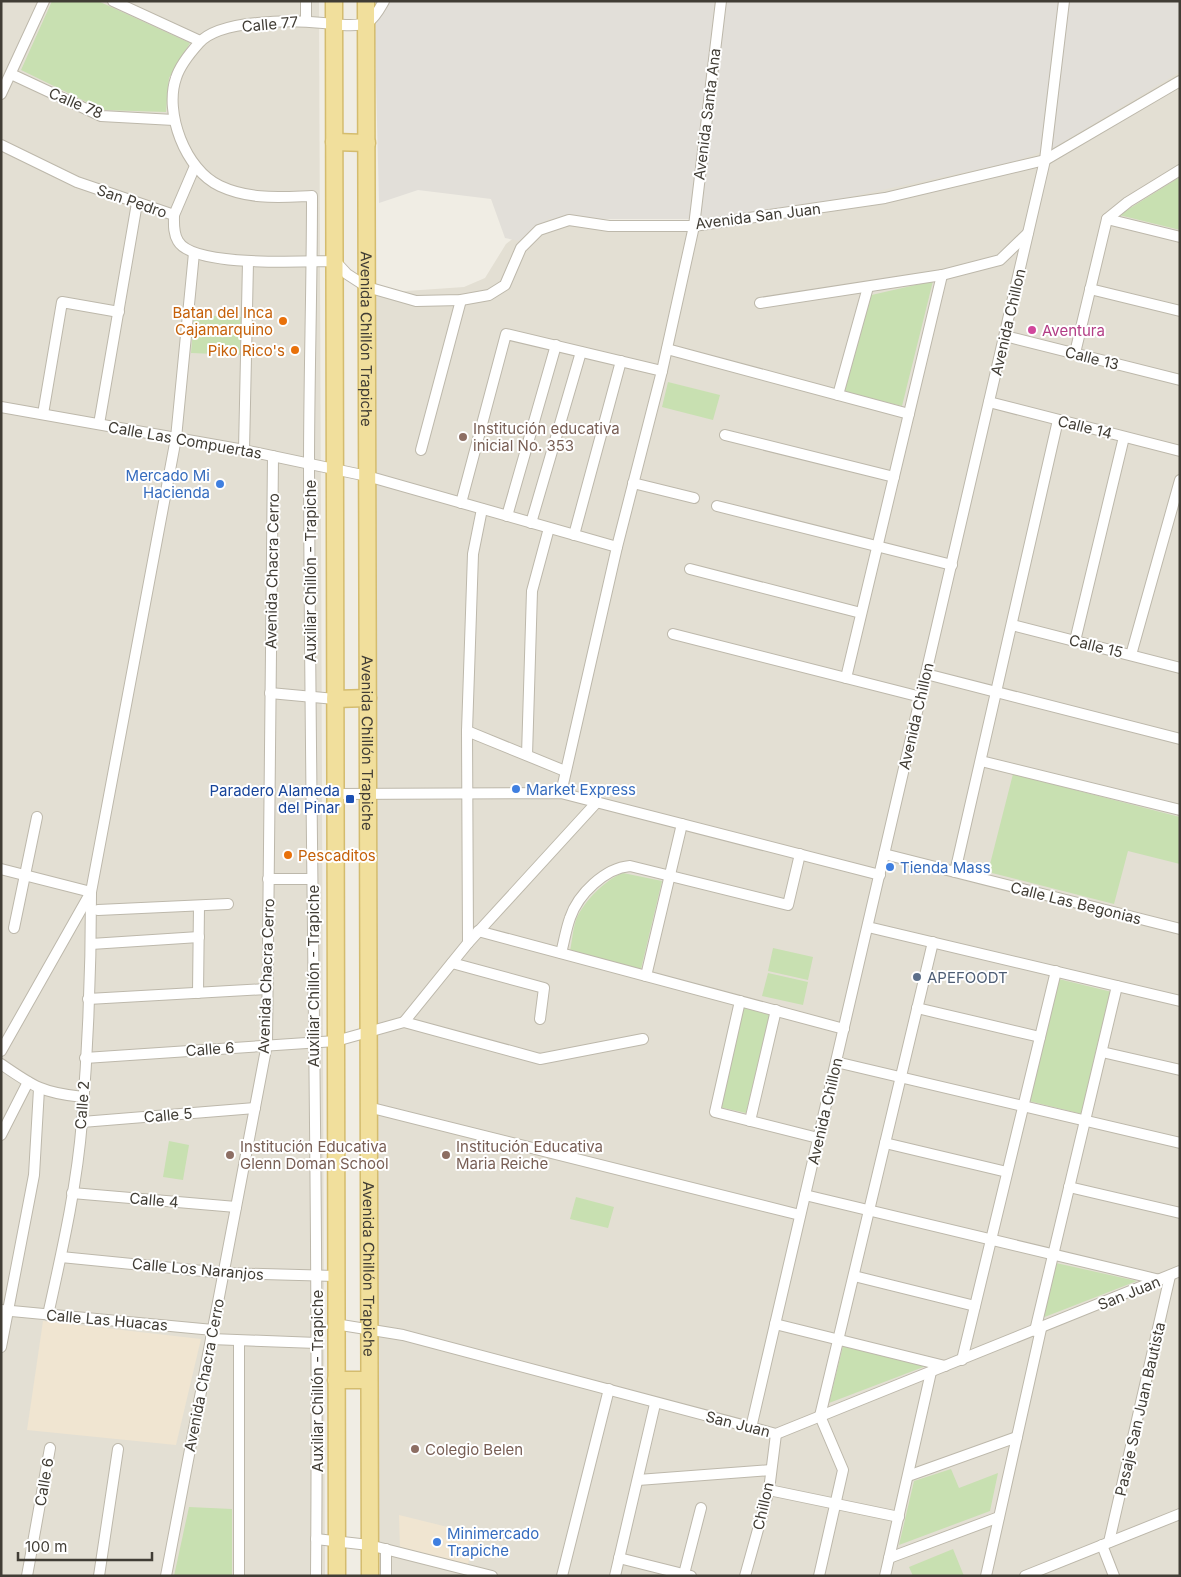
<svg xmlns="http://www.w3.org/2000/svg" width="1181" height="1577" font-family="Inter,sans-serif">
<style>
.residential{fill:#e3dfd3}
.commercial{fill:#f0e5d1}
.industrial{fill:#e2dfd9}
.green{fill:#c8e0b1}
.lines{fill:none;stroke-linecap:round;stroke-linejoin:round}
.street-casing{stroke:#bdb8ab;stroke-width:12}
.primary-casing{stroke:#d4bc6e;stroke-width:19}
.street{stroke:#fff;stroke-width:10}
.primary{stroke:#f1df9c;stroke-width:16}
.food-dot{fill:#e8710a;stroke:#fff;stroke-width:2}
.hotel-dot{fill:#d1479c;stroke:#fff;stroke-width:2}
.education-dot{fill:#8d6e63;stroke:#fff;stroke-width:2}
.shop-dot{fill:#3f7fe0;stroke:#fff;stroke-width:2}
.transit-dot{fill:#1a4fb4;stroke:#fff;stroke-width:2}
.service-dot{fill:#5c6f8a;stroke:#fff;stroke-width:2}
.labels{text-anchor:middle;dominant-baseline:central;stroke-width:4;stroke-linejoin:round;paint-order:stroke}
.street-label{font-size:15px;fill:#413d35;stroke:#fff}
.food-label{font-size:15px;fill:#c56008;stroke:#fff;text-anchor:end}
.hotel-label{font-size:15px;fill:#b23c85;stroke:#fff;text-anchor:start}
.education-label{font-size:15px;fill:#785e54;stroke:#fff;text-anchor:start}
.shop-label{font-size:15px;fill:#366cbe;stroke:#fff;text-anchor:start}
.transit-label{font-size:15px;fill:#164399;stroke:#fff;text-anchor:end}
.service-label{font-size:15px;fill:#4e5e75;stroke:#fff;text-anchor:start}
</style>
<rect width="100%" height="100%" fill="#f0ede4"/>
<g class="residential">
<path d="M1,1H319L325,1576H1Z"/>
<path d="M1180,68V1576H371L363,294L464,287L485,278L506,244L526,228L543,219L688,221L802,205Z"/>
</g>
<g class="commercial">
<path d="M43,1321L201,1339L176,1445L27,1430Z"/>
<path d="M399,1515L476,1534L468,1564L400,1549Z"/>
</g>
<path class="industrial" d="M374,1H1180V72L1053,148L1012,162L817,204L705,219H549L519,241L505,238L491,199L418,190L379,203Z"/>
<g class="green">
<path d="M52,1H98L190,43L169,78L166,112L103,110L21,70Z"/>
<path d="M1180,177V230L1119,215Z"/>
<path d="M933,281L902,406L842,391L867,296Z"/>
<path d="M194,315L241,317L240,355L191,353Z"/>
<path d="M668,382L720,395L713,420L662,407Z"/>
<path d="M1013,774L1180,817V864L1128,851L1114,904L988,872Z"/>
<path d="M623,873L662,881L641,969L570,951C572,941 573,929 576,920C583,902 606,879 623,873Z"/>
<path d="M773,948L813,957L808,980L768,971Z"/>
<path d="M768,973L808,982L803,1005L762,996Z"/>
<path d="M1059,979L1112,992L1082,1114L1029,1101Z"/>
<path d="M743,1007L770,1013L746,1113L719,1107Z"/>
<path d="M169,1141L189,1145L183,1180L163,1177Z"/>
<path d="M576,1197L614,1207L608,1228L570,1219Z"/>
<path d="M1056,1263L1137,1281L1042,1318Z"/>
<path d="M843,1346L926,1366L829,1403Z"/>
<path d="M951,1469L959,1488L998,1473L990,1511L899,1545L914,1481Z"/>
<path d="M189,1507L232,1509V1576H174Z"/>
<path d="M953,1549L964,1576H913L909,1567Z"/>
</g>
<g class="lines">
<g class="street-casing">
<g id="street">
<path d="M113,1L200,41"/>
<path d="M306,21V1"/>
<path d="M11,74L101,116L174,120"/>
<path d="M1,94L44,1"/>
<path d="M1,145L77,182L174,215C174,223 173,233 178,241C193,268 305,261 335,261L347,274L367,287L416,301L461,300L489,295L505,285L521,248L539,230L569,220L609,226H694L885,198L1045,160L1180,81"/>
<path d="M174,215L195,166"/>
<path d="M1107,219L1180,237"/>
<path d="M1090,289L1180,311"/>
<path d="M760,303L942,275L1000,260L1028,233"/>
<path d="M1005,336L1180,380"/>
<path d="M667,349L909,414"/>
<path d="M1075,353L1107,219L1128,202L1180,170"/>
<path d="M838,395L868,287"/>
<path d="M989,402L1180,451"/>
<path d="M1,407L244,450L367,476L617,547"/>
<path d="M43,414L62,302L119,312"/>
<path d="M99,424L137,203"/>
<path d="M725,435L894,477"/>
<path d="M244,450L248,262"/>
<path d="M421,450L461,300"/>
<path d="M633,483L694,498"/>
<path d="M461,503L506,334L662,371"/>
<path d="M717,506L952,565"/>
<path d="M507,516L556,345"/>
<path d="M531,523L581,352"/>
<path d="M574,535L621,361"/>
<path d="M690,569L861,613"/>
<path d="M1012,625L1180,668"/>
<path d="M673,634L921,697"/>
<path d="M1075,641L1124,437"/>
<path d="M1131,655L1180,480"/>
<path d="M926,674L1180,739"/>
<path d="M846,678L942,275"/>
<path d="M270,693L335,699"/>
<path d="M467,731L565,771"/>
<path d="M527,755L532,591L549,528"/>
<path d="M981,761L1180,810"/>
<path d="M561,793L617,547L662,371L694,226L721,1"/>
<path d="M335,794L561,793L880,875"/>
<path d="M884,854L1180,929"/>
<path d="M1,869L91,892"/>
<path d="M955,872L1058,420"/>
<path d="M268,879H312"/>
<path d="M98,910L228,904"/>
<path d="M868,927L1180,1001"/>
<path d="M14,928L37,817"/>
<path d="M478,931L844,1029"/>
<path d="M468,943L467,731L473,554L482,509"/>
<path d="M91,944L199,937"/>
<path d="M561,953C564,942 566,929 570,918C578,894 605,868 630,866L788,905L800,854"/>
<path d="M452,963L544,988L540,1019"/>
<path d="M646,976L682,824"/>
<path d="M198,993L199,906"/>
<path d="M88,999L267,989"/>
<path d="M740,1001L715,1112L818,1138"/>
<path d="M917,1008L1040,1037"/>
<path d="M404,1022L468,943L597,802"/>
<path d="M1,1051L91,892L176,438L194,253"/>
<path d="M1102,1052L1180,1070"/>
<path d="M85,1058L336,1041L404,1022L540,1059L643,1039"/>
<path d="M836,1062L1180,1143"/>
<path d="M1,1064C34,1087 43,1093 83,1097"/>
<path d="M368,1107L800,1215"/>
<path d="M750,1121L776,1010"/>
<path d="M82,1122L255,1108"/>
<path d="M1,1135L28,1082"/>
<path d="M885,1143L1007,1172"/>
<path d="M1069,1187L1180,1213"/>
<path d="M72,1193L236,1207"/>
<path d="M805,1195L1160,1280"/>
<path d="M61,1257L223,1273L335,1276"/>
<path d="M854,1276L975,1306"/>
<path d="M1,1310L213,1330"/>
<path d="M48,1315C62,1251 77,1186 82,1121C88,1046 91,970 91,894"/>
<path d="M335,1324L403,1335L776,1434L1180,1271"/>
<path d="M775,1324L945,1366"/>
<path d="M1035,1331L1117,986"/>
<path d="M211,1339L317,1343"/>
<path d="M1,1347L34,1175L39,1089"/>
<path d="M962,1360L1056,971"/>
<path d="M751,1428L1045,160L1064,1"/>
<path d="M908,1476L1017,1437"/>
<path d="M638,1480L771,1470"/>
<path d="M769,1490L899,1517"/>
<path d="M316,1539L369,1545L492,1576"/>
<path d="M1109,1542L1170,1276"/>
<path d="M1102,1545L1114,1576"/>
<path d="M619,1558L691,1576"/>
<path d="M889,1558L999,1517"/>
<path d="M684,1574L701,1508"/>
<path d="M27,1576L50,1448"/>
<path d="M99,1576L118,1449"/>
<path d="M166,1576L267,1044L273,456"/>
<path d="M239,1576V1341"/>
<path d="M316,1576C319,1206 310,836 309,467C309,377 312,286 312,196C280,197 250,200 220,186C185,170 164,112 176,78C180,65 190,53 199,43C220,19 293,20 323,23C335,24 357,28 368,22C375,18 380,8 384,1"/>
<path d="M386,1576V1549"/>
<path d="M562,1576L609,1389"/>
<path d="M615,1576L655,1404"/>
<path d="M745,1576L769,1490L776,1434"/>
<path d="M819,1576L843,1470L820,1416L933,942"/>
<path d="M885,1576L931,1372"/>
<path d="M986,1576L1041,1329"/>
<path d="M1025,1576L1180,1514"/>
</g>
</g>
<g class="primary-casing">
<g id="primary">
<path d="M334,1L337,1576"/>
<path id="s1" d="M366,1L370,1576"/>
<path d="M334,142L367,143"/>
<path d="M335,699L368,698"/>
<path d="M336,1380H369"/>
</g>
</g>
<use href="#street" class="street"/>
<use href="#primary" class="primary"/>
</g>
<g class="food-dot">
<circle cx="283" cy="321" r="5"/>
<circle cx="295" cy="350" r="5"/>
<circle cx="288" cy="855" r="5"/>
</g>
<circle class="hotel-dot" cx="1032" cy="330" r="5"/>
<g class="education-dot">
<circle cx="463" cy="437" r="5"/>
<circle cx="230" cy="1155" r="5"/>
<circle cx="446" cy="1155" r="5"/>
<circle cx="415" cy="1449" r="5"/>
</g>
<g class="shop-dot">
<circle cx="220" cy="484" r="5"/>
<circle cx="516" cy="789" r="5"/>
<circle cx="890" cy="867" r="5"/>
<circle cx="437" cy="1542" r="5"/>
</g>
<rect class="transit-dot" x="345" y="794" width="10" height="10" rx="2.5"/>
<circle class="service-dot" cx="917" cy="977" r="5"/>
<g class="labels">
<g class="street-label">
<text transform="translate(270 24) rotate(-5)">Calle 77</text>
<text transform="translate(76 103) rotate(23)">Calle 78</text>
<text transform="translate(707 114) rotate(-83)">Avenida Santa Ana</text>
<text transform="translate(132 201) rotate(19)">San Pedro</text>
<text transform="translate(758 216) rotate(-7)">Avenida San Juan</text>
<text transform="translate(1008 322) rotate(-77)">Avenida Chillon</text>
<text stroke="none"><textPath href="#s1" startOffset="338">Avenida Chillón Trapiche</textPath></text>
<text transform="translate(1092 358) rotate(14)">Calle 13</text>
<text transform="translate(1085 427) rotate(14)">Calle 14</text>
<text transform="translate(185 440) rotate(10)">Calle Las Compuertas</text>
<text transform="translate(272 571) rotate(-89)">Avenida Chacra Cerro</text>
<text transform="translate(310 571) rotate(-90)">Auxiliar Chillón - Trapiche</text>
<text transform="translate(1096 646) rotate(14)">Calle 15</text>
<text transform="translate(916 716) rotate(-77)">Avenida Chillon</text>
<text stroke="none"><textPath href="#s1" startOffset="742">Avenida Chillón Trapiche</textPath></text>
<text transform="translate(1076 903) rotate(14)">Calle Las Begonias</text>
<text transform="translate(266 976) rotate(-88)">Avenida Chacra Cerro</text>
<text transform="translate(313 976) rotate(-90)">Auxiliar Chillón - Trapiche</text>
<text transform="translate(210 1049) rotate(-4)">Calle 6</text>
<text transform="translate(82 1105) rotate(-86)">Calle 2</text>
<text transform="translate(825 1111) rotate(-77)">Avenida Chillon</text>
<text transform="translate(168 1115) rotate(-5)">Calle 5</text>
<text transform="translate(154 1200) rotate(5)">Calle 4</text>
<text stroke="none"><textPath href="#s1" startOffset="1268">Avenida Chillón Trapiche</textPath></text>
<text transform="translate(198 1269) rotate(5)">Calle Los Naranjos</text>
<text transform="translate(1129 1293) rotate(-22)">San Juan</text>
<text transform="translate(107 1320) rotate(5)">Calle Las Huacas</text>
<text transform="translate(204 1375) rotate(-79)">Avenida Chacra Cerro</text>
<text transform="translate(317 1381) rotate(-90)">Auxiliar Chillón - Trapiche</text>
<text transform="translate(1140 1409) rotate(-77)">Pasaje San Juan Bautista</text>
<text transform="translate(738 1424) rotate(14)">San Juan</text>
<text transform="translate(44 1482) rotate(-80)">Calle 6</text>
<text transform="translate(763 1506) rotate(-77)">Chillon</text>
</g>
<g class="food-label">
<text x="273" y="312">Batan del Inca<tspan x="273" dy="17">Cajamarquino</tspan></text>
<text x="285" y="350">Piko Rico's</text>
<text x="298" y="855" text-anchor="start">Pescaditos</text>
</g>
<g class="hotel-label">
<text x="1042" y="330">Aventura</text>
</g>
<g class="education-label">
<text x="473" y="428">Institución educativa<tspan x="473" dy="17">inicial No. 353</tspan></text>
<text x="240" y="1146">Institución Educativa<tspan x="240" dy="17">Glenn Doman School</tspan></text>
<text x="456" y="1146">Institución Educativa<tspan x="456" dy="17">Maria Reiche</tspan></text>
<text x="425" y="1449">Colegio Belen</text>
</g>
<g class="shop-label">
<text x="210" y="475" text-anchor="end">Mercado Mi<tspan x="210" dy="17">Hacienda</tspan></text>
<text x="526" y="789">Market Express</text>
<text x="900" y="867">Tienda Mass</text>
<text x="447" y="1533">Minimercado<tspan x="447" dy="17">Trapiche</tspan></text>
</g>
<g class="transit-label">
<text x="340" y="790">Paradero Alameda<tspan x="340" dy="17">del Pinar</tspan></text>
</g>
<g class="service-label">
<text x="927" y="977">APEFOODT</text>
</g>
</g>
<rect width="1181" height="1577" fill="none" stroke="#413d35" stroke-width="5"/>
<path d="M18 1552v8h134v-8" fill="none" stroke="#413d35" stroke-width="2.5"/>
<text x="25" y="1552" font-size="15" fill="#413d35" stroke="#ffffff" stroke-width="4" paint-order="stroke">100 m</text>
</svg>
